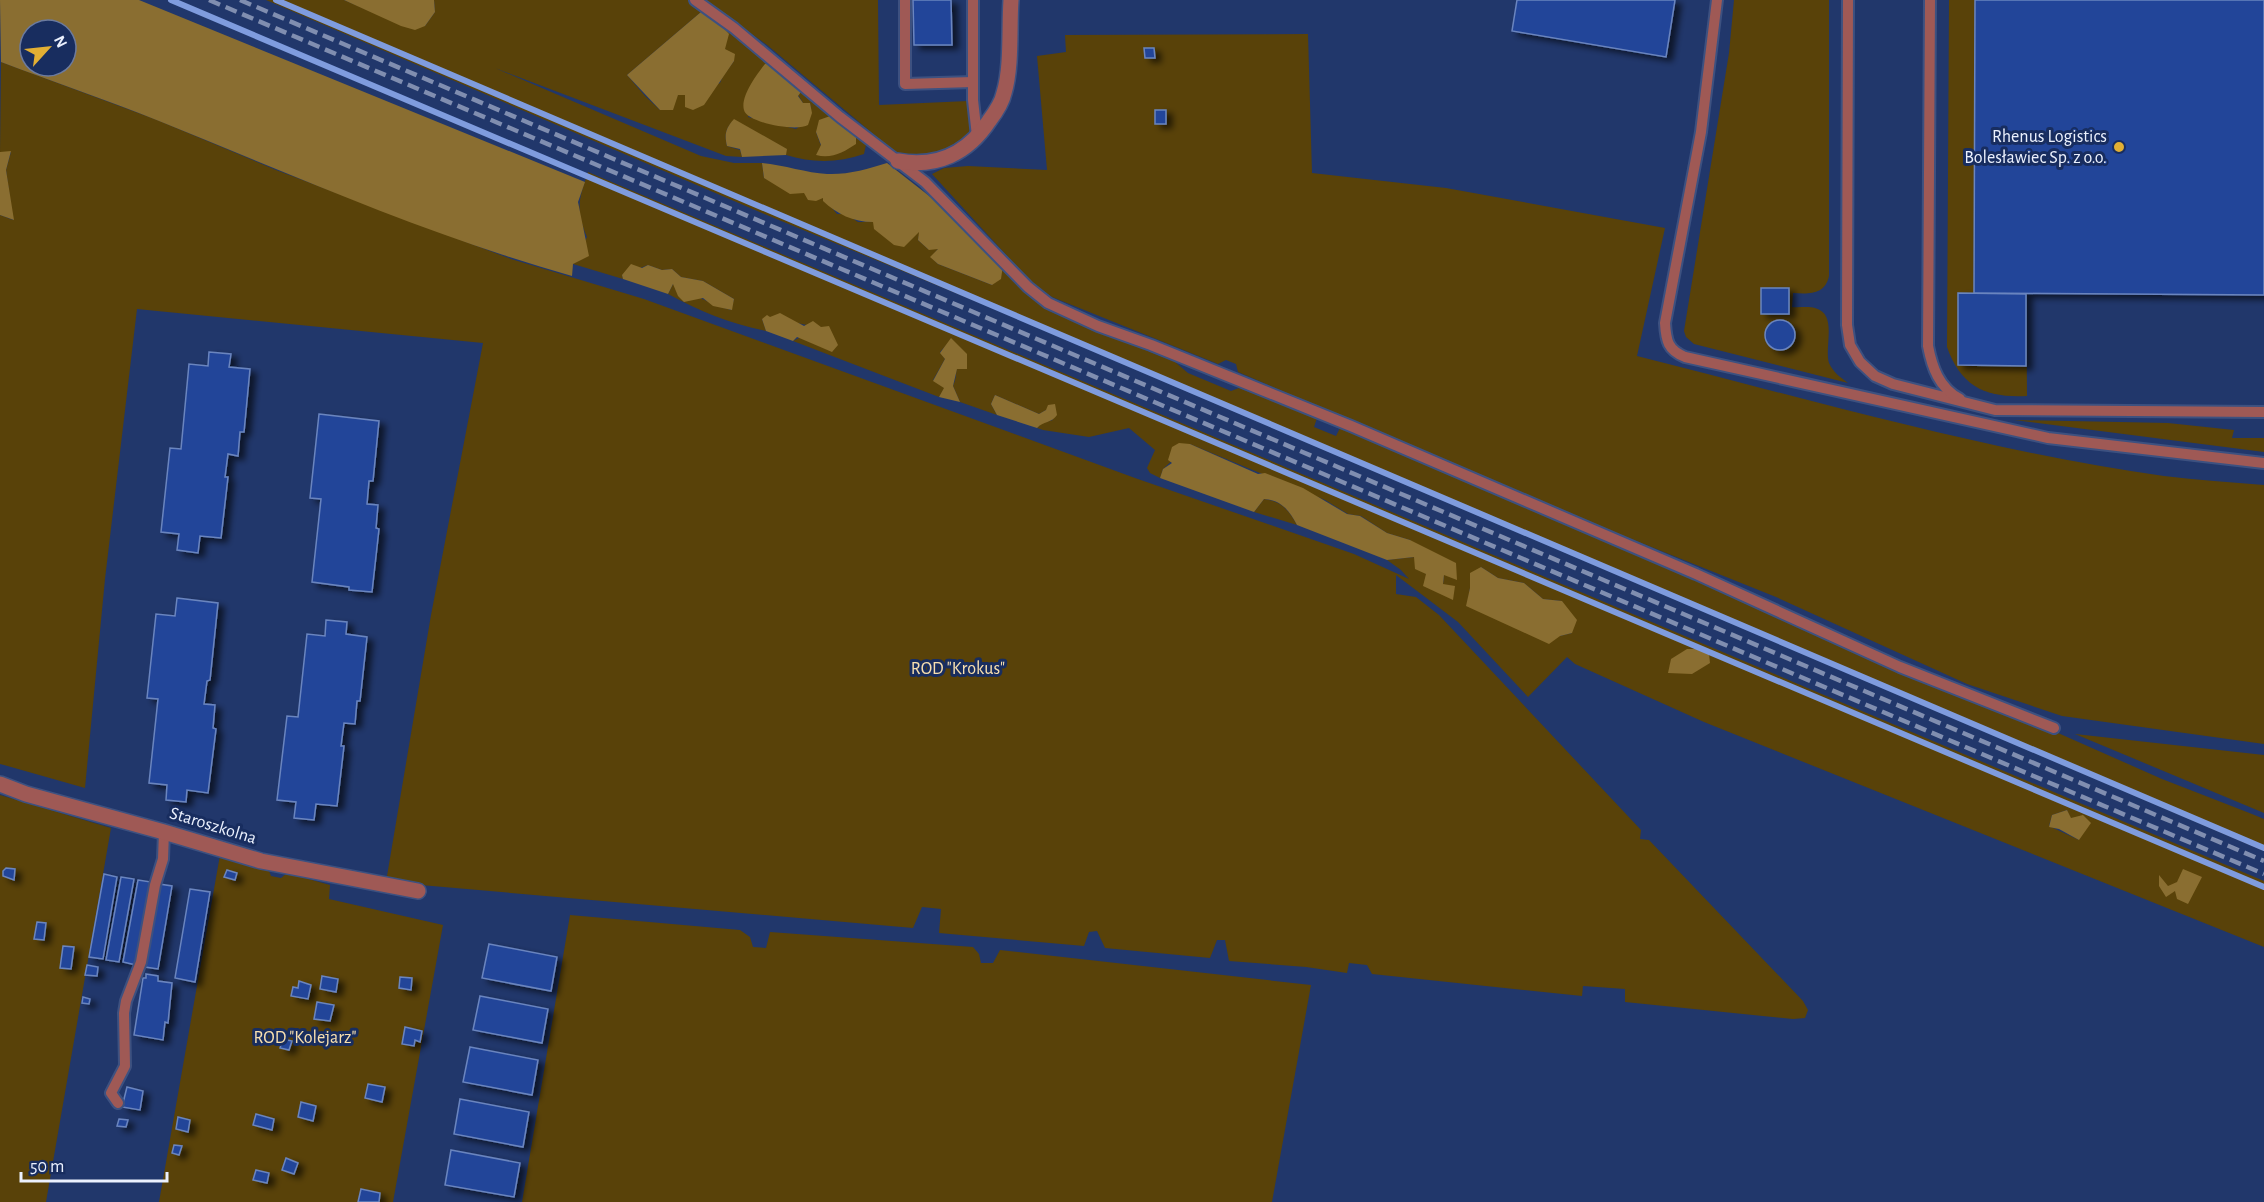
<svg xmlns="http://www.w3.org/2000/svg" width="2264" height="1202" font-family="'Alegreya Sans',sans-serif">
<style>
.green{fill:#594209;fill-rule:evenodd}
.forest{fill:#8a6e31;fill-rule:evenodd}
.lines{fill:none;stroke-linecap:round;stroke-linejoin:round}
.stream{stroke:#7f9cde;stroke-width:6}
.building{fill:#234599;stroke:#6a85bf;stroke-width:1.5;filter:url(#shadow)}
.lane-casing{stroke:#3d5180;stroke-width:14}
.street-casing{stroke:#3d5180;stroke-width:18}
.lane{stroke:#9f5955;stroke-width:10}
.street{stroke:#9f5955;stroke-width:15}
.rail{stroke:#808eb0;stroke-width:4.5;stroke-dasharray:12 6;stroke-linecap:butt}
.poi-dot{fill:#e2af34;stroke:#182d5f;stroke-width:2}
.labels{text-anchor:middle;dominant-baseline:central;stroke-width:6;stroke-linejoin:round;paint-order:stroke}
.poi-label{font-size:18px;fill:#ebf1fe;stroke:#182d5f;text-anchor:end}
.park-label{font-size:18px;fill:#f9e0af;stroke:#182d5f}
.street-label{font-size:18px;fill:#ebf1fe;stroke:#182d5f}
</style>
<defs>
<filter id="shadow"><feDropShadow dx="6" dy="4" stdDeviation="3" flood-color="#0009"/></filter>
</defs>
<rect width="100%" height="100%" fill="#21376b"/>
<g class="green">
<path d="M266,0H344L370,11L425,26L435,12L434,0H688L774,63L748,117L796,129C807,121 812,118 810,103H803L798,95L801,92L798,83L849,127L816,132L821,146L856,134L866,145L864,154C838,163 812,163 786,155V149L734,120C726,128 724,134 727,146L740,150L742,157L726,156L495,68L701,156L734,163H762L764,178L823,197L837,214H846L858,222H873L920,231L918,240L928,249L939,248L931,257L938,264L992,285L1003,265L1022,290L1049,311L1175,362L1188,373L1231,391L1239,388L1317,418L1314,427L1336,436L1340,428L1393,448L1510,501L1748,603L1813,634L2049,729L2162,779L2252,814L2264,819V851L1123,362L762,213ZM701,12L721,25L725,49L734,61L723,76L720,83L685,95H678L660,110L645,96L627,75Z"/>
<path d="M704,0H878L879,105L968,101L970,137L941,153L902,158L767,45Z"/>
<path d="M1734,0H1829V276C1825,295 1809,294 1793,293L1792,307C1799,308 1808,306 1815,308C1838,314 1824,346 1829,363C1833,372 1840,377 1848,383L1694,344L1686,337L1684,331L1729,53Z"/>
<path d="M1949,0H2024L2027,396C1986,398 1961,387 1947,347Z"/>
<path d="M1308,34L1312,173L1446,188L1665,228L1637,356C1812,400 1986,451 2164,476C2197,480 2231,482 2264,485V744L2062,716L1967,684L1776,597L1579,518L1238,372L1236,364L1226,360L1218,364L1052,297L1030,281L932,174L944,168L968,166L1047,170L1037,56L1066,52L1065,35Z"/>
<path d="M1,62L157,120L276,170L511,259L644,299L1135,478L1354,554L1409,579L1401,570L1387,560L1414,557L1426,574L1443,584L1444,575L1410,540L1387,533L1361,516L1348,514L1325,500L1190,444L1163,469L1160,478L1150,473L1147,468L1155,450L1129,428L1089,437L1043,430L1037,428L1041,423L1053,420L1046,410L1039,414L995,395L991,404L997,415L960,402L953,386C960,371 954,355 952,339L940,352L945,359L933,380L945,388L939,397L793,341L821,327C802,326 780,316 762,319L766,331C729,323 701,312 668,294L673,284C693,293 710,305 731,310L734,299L703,281L681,277L672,269L662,270L648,265L622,275L623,279L573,264L587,237C575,209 579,199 588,172L2264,881V947L1704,722L1575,664L1567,657L1528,697L1458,622L1396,575V594L1416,597L1439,615L1641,830L1640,839L1649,840L1803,1001L1808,1010L1805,1018L1793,1019L1625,1002V989L1583,986L1582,996L1372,974L1367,965L1349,963L1347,973L1306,967L1229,961L1225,940H1217L1210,958L1105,948L1097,931L1089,932L1084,946L939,933L941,909L922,907L913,928L386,882L431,615L483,343L137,309L105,579L85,788L4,765L0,764V215L13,220L6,170L11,152H0ZM1481,567L1498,578L1524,583L1543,599L1562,601L1572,633L1560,636L1467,606L1470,588ZM2067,810L2079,840L2049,826L2052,815Z"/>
<path d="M2014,420L2168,423L2234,430L2232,438H2264V452Z"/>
<path d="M1264,499C1281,501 1289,510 1297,525L1254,512Z"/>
<path d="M2075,734L2264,755V813Z"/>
<path d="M0,795L111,828L46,1202H0Z"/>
<path d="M220,855L268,868L271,876L281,878L287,873L330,885L329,899L443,925L393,1202H159Z"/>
<path d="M570,915L740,930L750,937L753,947L766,948L770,932L973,947L979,954L981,963H993L1000,950L1311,985L1272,1202H522Z"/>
</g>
<g class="forest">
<path d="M0,0H139L585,182L578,202L589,256L573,264L572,276C430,236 295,176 159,121C107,100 54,82 1,62ZM30,30H66V66H30Z"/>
<path d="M344,0H434L435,12L425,26L415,30L401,26Z"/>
<path d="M701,12L721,25L729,34L725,49L735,54L734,61L704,105L693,110L685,107V95H678L673,110H660L627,75Z"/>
<path d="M774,63L798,83L801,92L798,96L803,103H810L812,113L808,125C797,132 747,123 744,110C740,97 757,74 765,64Z"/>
<path d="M833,115L856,134V144C844,152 832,159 816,155L821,145L816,132L819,120Z"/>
<path d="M734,119L787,149L786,155L742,157L740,149L727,146C724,134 726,128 734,119Z"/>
<path d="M11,151L6,170L14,220L0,215V152Z"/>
<path d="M762,163C784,165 807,173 827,174C847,175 868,169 887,163L942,206L1003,265L1001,279L992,285L938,264L930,257L938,249L929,250L918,240L919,232L904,247L894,245L874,229L873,222C853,222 837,214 823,201V198L816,201L808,200L804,193L790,194L764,178Z"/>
<path d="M631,264L642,268L648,265L662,270L672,269L681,277L703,281L734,299L732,310L713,306L703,298L684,302L678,296L673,284L668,294L623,279L622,275Z"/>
<path d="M780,313L804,326L813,321L821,327L829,326L838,345L832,352L797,337L793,341L766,331L762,319L767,315L770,317Z"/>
<path d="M951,338L967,354V369H957L953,386L960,402L939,397L944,388L933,381L945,359L940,353Z"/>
<path d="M995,395L1039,414L1046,410L1048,405L1055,404L1057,415C1052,423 1043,421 1037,428L997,415L991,404Z"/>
<path d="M1179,443L1190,444L1258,474L1265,473L1303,488L1347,514L1360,516L1387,533L1410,540L1456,563L1457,580L1444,575L1443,584L1455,586L1453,600L1423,586L1426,574L1415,569L1414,557L1387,560L1297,525C1289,510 1281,500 1264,499L1254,512L1160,478L1163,469L1172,463L1168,460L1172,447Z"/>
<path d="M1481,567L1498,578L1524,583L1543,599L1562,601L1577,620L1572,633L1560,636L1549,644L1466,606L1470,588V573Z"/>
<path d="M1687,649H1699L1709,654L1710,663L1692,674L1668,673L1671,659Z"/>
<path d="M2067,810L2071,818L2083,815L2091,823L2079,840L2059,829L2049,827L2052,815Z"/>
<path d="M2183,869L2202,877L2188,904L2177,899L2175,891L2166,897L2159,886V875L2168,886L2177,882Z"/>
</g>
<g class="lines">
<g class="stream">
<path d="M171,0L2264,887"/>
<path d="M276,0L2264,848"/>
</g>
</g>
<g class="building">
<path d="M913,0H951L952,45H914Z"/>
<path d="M1517,0H1675L1666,57L1512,31Z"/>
<path d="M1975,0H2264V295L1974,293Z"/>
<path d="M1144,48H1154L1155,58H1145Z"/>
<rect x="1155" y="110" width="11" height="14"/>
<rect x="1761" y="288" width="28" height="26"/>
<path d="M1958,293L2026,294V366L1958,365Z"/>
<circle cx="1780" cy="335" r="15"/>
<path d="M209,352L231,354L229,367L250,369L244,432H240L238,456L228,454L225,477H228L221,538L200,536L198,553L177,550L179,534L161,532L170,448L181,449L189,364L208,366Z"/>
<path d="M319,414L379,421L373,481H369L367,504L378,505L376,528L379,529L372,592L349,590V587L312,582L321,499L310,498Z"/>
<path d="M177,598L218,603L210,680L207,681L204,704L215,705L213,728L216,729L208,793L187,790L186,802L166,800L167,785L149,783L158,699L147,698L156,614L175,616Z"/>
<path d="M326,620L347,622L346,634L367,637L360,701H357L355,724L344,723L341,746H344L337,806L316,804L314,820L294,818L296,802L277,800L287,716L298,717L307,634L325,636Z"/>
<path d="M6,868L15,869L14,880L3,876V871Z"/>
<path d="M227,870L237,873L235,880L224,877Z"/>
<path d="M104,874L117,877L103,959L89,957Z"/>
<path d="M121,877L134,879L119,962L106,960Z"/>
<path d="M138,880L151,882L136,965L123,962Z"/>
<path d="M159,884L172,886L158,969L145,967Z"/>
<path d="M190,889L210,892L195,982L175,978Z"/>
<path d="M37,922L46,923L44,940L34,939Z"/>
<path d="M489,944L557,957L551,991L482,978Z"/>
<path d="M63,946L74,947L71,969L60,968Z"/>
<path d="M87,965L98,967L97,976L85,975Z"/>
<path d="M146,974L158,976V981L172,983L168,1023L165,1022L163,1040L134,1035L143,978H146Z"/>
<path d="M322,976L338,979L336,992L320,989Z"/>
<path d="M400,977L412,978L411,990L399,988Z"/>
<path d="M299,981L311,985L308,999L291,996L293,987L298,988Z"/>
<path d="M480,996L548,1009L542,1043L473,1030Z"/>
<path d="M83,997L90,999L89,1004L82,1003Z"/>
<path d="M317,1002L334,1005L330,1021L314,1019Z"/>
<path d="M405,1027L422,1031L420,1042L415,1040L414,1046L402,1044Z"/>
<path d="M283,1039L292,1041L289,1050L280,1048Z"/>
<path d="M470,1047L538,1060L532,1095L463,1082Z"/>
<path d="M368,1084L385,1087L382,1102L365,1098Z"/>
<path d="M127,1087L143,1091L140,1110L122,1107Z"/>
<path d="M460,1099L529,1112L523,1147L454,1134Z"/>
<path d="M301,1102L316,1106L313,1121L298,1117Z"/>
<path d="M256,1114L274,1119L272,1130L253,1125Z"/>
<path d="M178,1117L190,1120L188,1132L176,1129Z"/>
<path d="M119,1119L128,1120L126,1127L117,1126Z"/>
<path d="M174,1145L182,1146L179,1155L172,1153Z"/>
<path d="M451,1150L520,1163L514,1197L445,1185Z"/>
<path d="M286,1158L298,1163L294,1174L282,1170Z"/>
<path d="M256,1170L269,1173L267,1183L253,1180Z"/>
<path d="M361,1189L380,1193L379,1202H358Z"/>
</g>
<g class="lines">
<g class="lane-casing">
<g id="lane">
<path d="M695,0L734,28L840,117L925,182L1028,287L1048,303L1098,326L1151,345L1351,426L1696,574L1900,667L2054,728"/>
<path d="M905,0V84L973,82"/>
<path d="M973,0V100L977,136"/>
<path d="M1717,0L1701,132L1665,323C1666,341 1668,350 1685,357L2048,438L2264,463"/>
<path d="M1848,0L1847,325L1850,345L1860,362L1875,376L1893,384L1995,410L2264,412"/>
<path d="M1930,0L1928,346C1932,367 1939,388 1960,399"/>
<path d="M118,1103L111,1093L125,1066L124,1013L126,1001L141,962L155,885L163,859L164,832"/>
</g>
</g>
<g class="street-casing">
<g id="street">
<path d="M898,161C937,168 968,153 989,121C995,113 1002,103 1004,93C1012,67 1009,27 1011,0"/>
<path d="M0,784L26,794L164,832L261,861L418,891"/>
</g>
</g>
<use href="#lane" class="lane"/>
<use href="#street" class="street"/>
<g class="rail">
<path d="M209,0L2264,874"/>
<path d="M240,0L2264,861"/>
</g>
</g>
<circle class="poi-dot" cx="2119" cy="147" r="6"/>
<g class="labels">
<g class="poi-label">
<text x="2107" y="137">Rhenus Logistics<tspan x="2107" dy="21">Bolesławiec Sp. z o.o.</tspan></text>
</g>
<g class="park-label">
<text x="958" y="669">ROD "Krokus"</text>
<text x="305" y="1038">ROD "Kolejarz"</text>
</g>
<g class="street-label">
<text transform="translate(213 826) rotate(17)">Staroszkolna</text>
</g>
</g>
<g transform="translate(48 48) rotate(63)"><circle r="28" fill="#182d5f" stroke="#6c7b9f" stroke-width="1.5"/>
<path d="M0-4.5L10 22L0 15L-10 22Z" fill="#e2af34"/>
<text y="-9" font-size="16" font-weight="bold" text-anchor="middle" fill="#ebf1fe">N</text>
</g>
<path d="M21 1172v9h146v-9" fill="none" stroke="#ebf1fe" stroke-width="3"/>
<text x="30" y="1172" font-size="18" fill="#ebf1fe" stroke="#182d5f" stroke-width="4.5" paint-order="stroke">50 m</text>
</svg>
